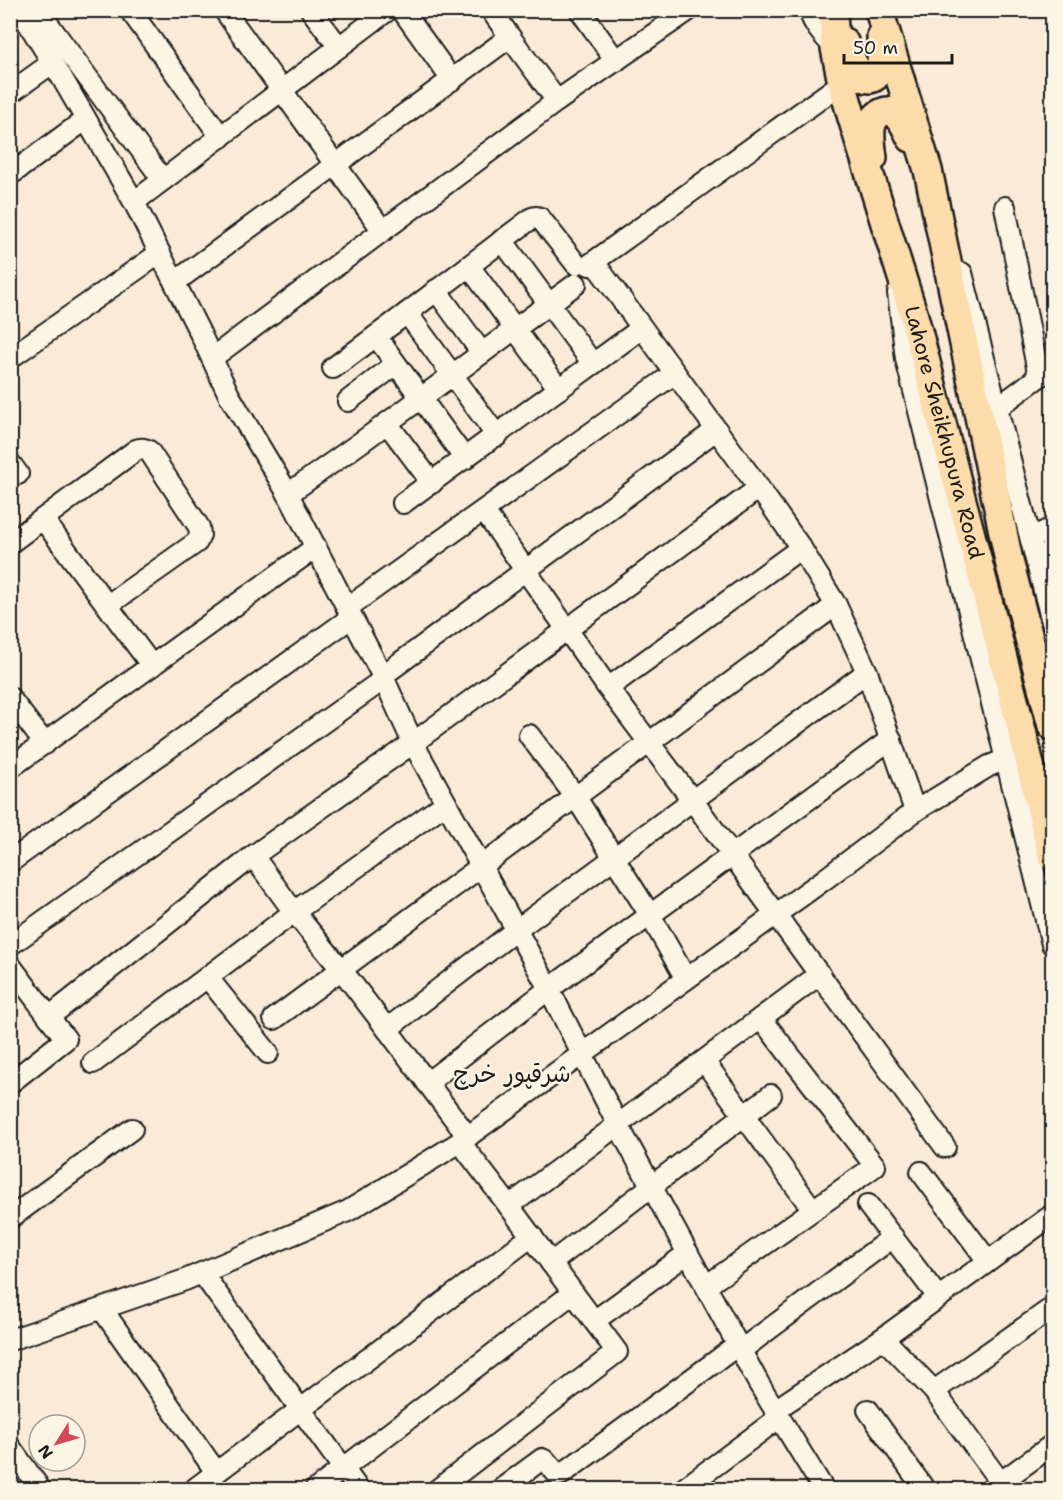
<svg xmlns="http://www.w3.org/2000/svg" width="1063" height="1500" font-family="'Shantell Sans','Playpen Sans Arabic',sans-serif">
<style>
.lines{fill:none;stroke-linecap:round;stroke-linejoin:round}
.minor-casing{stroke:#1c1c1c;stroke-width:24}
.highway-casing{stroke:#1c1c1c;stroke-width:32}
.minor{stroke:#fcf5e5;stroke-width:20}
.highway{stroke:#fddcac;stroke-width:27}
.labels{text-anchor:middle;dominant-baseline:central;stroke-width:4.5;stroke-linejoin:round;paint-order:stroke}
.street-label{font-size:21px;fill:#1c1c1c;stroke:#fcf5e5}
.quarter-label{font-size:24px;fill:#1c1c1c;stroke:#fcf5e5}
</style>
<rect width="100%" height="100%" fill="#faead8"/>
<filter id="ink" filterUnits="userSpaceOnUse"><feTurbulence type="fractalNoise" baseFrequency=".0167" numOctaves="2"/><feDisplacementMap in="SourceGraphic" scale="12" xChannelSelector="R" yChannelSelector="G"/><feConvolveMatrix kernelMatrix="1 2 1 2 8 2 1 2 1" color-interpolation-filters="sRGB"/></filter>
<g filter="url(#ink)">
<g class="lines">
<g class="minor-casing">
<g id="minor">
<path d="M20,10L62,78L134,202L200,333L229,395L288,494L384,679L413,743L549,989L618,1125L759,1384L824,1490"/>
<path d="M38,10L163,180"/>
<path d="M130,10L221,137"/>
<path d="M224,10L383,231"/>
<path d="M311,10L339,47"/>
<path d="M402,10L452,80"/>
<path d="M580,10L616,61"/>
<path d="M809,10C814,27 824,36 835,48"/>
<path d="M510,37L557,101"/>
<path d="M10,93L52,63"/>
<path d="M10,175L85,120"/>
<path d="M134,202L388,10"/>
<path d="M1005,207L1039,377"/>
<path d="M502,240L593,364"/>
<path d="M594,262L759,488L801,548L836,605L867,672L915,811"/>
<path d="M589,265L842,83"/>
<path d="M469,266L559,389"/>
<path d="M962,273L1052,622"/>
<path d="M175,282L510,37L491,10"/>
<path d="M436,290L482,353"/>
<path d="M898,293L906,359L1052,944"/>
<path d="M407,313L497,436"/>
<path d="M376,336L465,459"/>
<path d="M10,358L160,253"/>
<path d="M212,358L557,101L689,10"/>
<path d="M333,368L407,313L532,218L536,217L540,218L576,264"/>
<path d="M348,401L396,364"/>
<path d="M997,408L1052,367"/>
<path d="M387,423L432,483"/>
<path d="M10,463L18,474"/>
<path d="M288,494L364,440L576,284"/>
<path d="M403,503L642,328"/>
<path d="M484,511L608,688L693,801L945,1147"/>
<path d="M43,519L152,666"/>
<path d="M1032,538L1052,528"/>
<path d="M10,543L136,450C141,448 144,448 149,451L199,527L200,535L197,542L108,605"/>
<path d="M347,608L675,373"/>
<path d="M382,676L716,430"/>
<path d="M608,688L801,548"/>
<path d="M10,698L45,744"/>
<path d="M529,735L575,796L650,915L686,979"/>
<path d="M10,768L316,547"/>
<path d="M253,856L294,912L341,969L387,1029L468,1137"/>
<path d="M10,862L352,617"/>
<path d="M10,945L384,679"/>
<path d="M10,965L49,1017"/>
<path d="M208,978L268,1053"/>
<path d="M274,1019L836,605"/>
<path d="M387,1029L516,930L867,672"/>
<path d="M704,1061L813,1210"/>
<path d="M93,1063L294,912L446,803"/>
<path d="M10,1083L66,1039L49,1017L253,856L413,743L759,488"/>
<path d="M427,1083L549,989L891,739"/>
<path d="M921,1172L988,1261"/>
<path d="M868,1205L938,1297"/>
<path d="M509,1206L820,974"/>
<path d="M10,1218L132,1129"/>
<path d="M551,1263L771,1095"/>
<path d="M202,1273L359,1490"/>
<path d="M706,1286L875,1166L761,1018"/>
<path d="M102,1309L216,1472"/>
<path d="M594,1321L688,1253"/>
<path d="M883,1338L934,1391L1006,1490"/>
<path d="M10,1340L185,1280L348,1211L460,1142L825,879L915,811L989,766L1007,759"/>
<path d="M741,1350L893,1237"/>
<path d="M934,1391L1052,1308"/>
<path d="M775,1410L883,1338L1052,1215"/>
<path d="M868,1410L925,1490"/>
<path d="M10,1447L41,1490"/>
<path d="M193,1490L532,1236"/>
<path d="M315,1490L573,1293"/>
<path d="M437,1490L617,1352L509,1206L460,1142"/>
<path d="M500,1490L542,1459L546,1461L558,1475L562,1474L738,1345"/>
<path d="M682,1490L780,1417"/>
<path d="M990,1490L1052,1445"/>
</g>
</g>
<g class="highway-casing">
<g id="highway">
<path id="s1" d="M833,10L835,48L842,83L852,118L914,316L1022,731L1052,856"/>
<path d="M879,10L928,170L1009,561L1052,726"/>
<path d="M844,42C849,53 853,68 862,76C864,79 867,79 870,79C885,76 881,47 881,36"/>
<path d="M873,158C872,149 870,138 871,129C872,122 875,116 881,113C897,104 905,127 911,138"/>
</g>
</g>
<use href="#minor" class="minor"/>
<use href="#highway" class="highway"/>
</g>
</g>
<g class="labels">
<g class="street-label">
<text stroke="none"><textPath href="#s1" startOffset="438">Lahore Sheikhupura Road</textPath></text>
</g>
<g class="quarter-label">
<text x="512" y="1074">شرقپور خرچ</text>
</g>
</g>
<rect width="1063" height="1500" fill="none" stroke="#fcf5e5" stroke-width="36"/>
<rect x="18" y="18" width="1027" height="1464" fill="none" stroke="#1c1c1c" stroke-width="2" filter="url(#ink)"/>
<g transform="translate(57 1443) rotate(233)"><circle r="28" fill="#fcf5e5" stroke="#a29e95" stroke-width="1.5"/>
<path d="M0-4.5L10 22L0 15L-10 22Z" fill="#d1495b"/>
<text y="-9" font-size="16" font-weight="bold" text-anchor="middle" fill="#1c1c1c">N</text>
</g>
<path d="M844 54v9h108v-9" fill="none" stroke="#1c1c1c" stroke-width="3"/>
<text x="853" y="54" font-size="18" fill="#1c1c1c" stroke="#fcf5e5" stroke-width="4.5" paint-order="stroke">50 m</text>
</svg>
